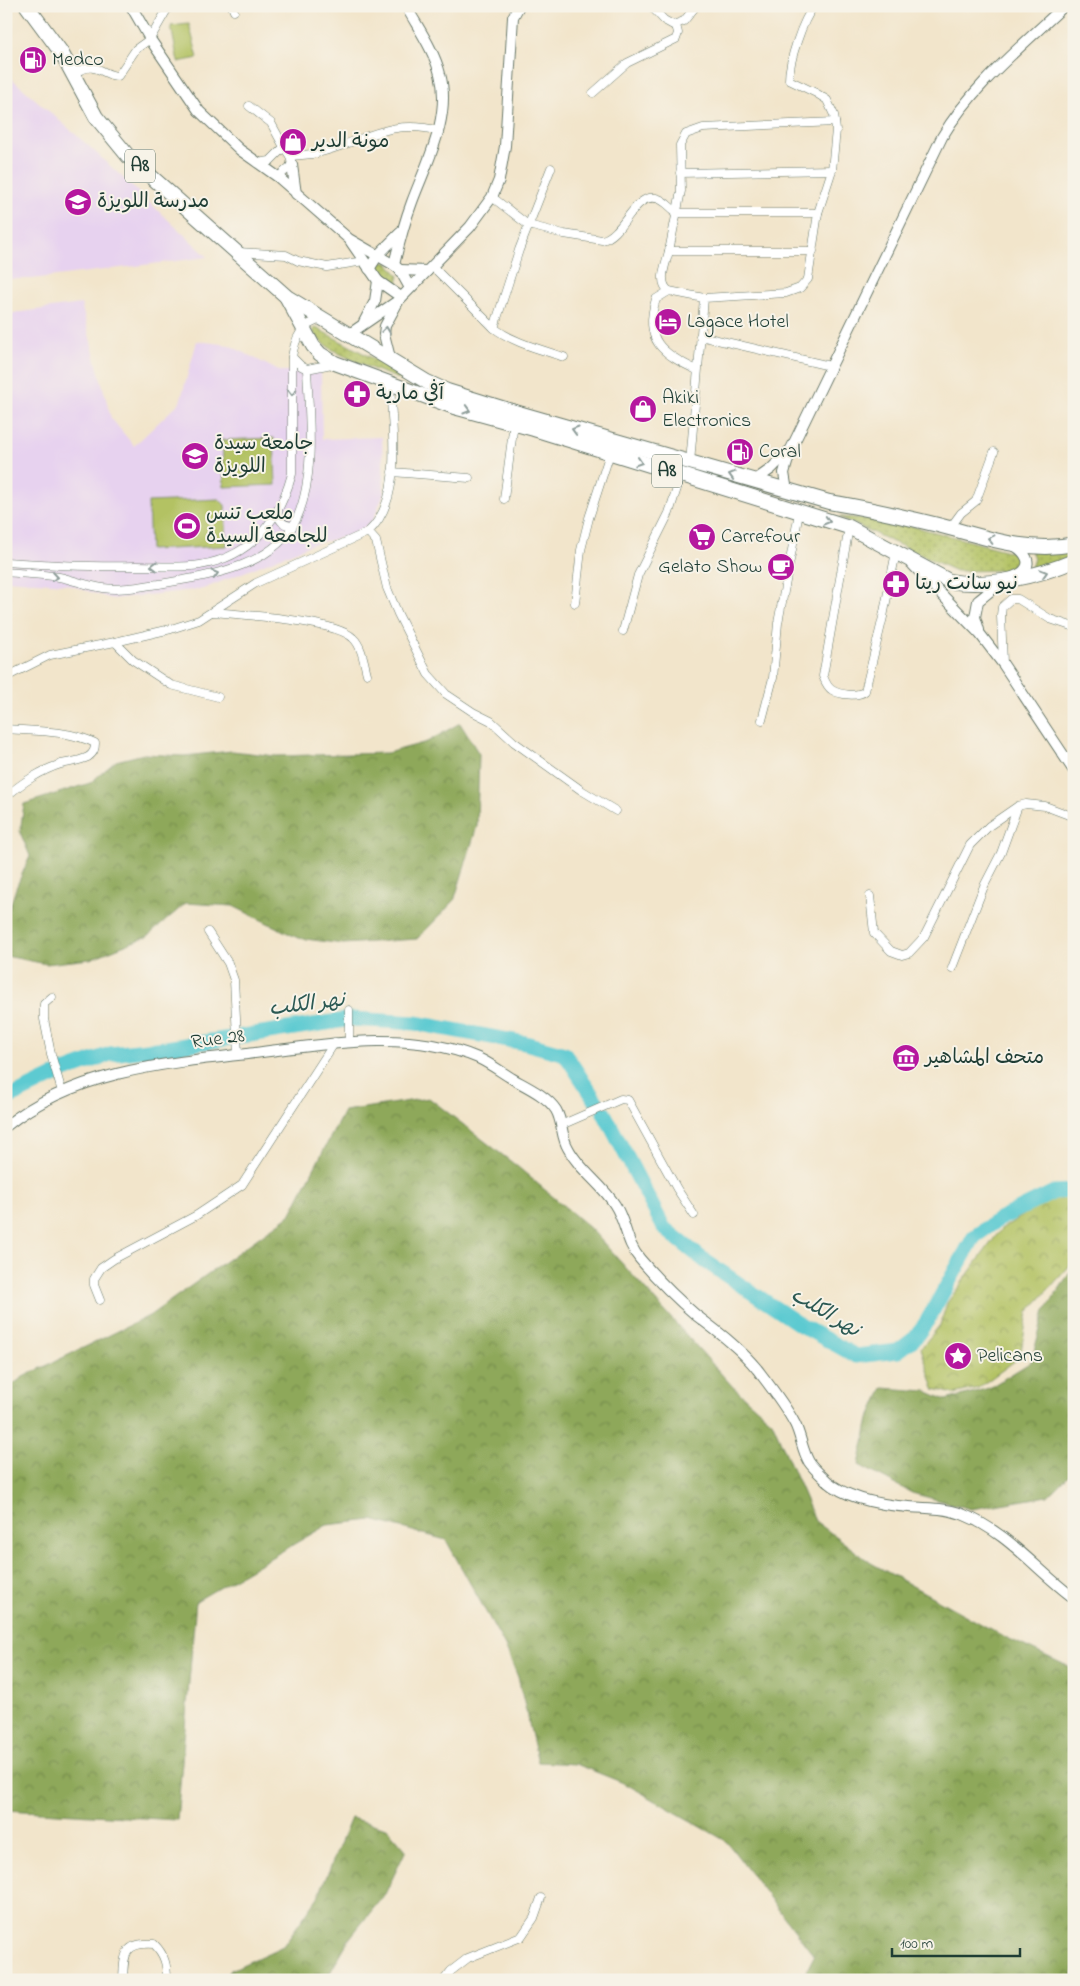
<svg xmlns="http://www.w3.org/2000/svg" width="1080" height="1986" font-family="'Indie Flower','Playpen Sans Arabic',sans-serif">
<style>
.built{fill:#e7d2ef}
.grass{fill:#b3c264;stroke:#69804c}
.forest{fill:url(#forest-crowns);stroke:#567247}
.park{fill:url(#park-crowns);stroke:#69804c}
.garden{fill:url(#garden-dots);stroke:#69804c}
.lines{fill:none;stroke-linecap:round;stroke-linejoin:round}
.river{stroke:#5dcad1;stroke-width:15}
.street-casing{stroke:#697869;stroke-width:9}
.secondary-casing{stroke:#697869;stroke-width:12}
.highway-casing{stroke:#697869;stroke-width:16}
.street{stroke:#fff;stroke-width:8}
.secondary{stroke:#fff;stroke-width:10}
.highway{stroke:#fff;stroke-width:14}
.oneway{stroke:#8f9e9a}
.labels{text-anchor:middle;dominant-baseline:central;stroke-width:4;stroke-linejoin:round;paint-order:stroke}
.shield{fill:#f7f3e8;stroke:#60746a;stroke-width:1}
.shield-label{font-size:19px;font-weight:bold;fill:#1f3d34}
.poi-label{font-size:20px;fill:#1f3d34;stroke:#f7f3e8;text-anchor:start}
.street-label{font-size:20px;fill:#1f3d34;stroke:#f7f3e8}
.water-label{font-size:21px;font-style:italic;fill:#2b5953;stroke:#f7f3e8}
</style>
<defs>
<pattern id="forest-crowns" width="20" height="18" patternUnits="userSpaceOnUse" patternTransform="scale(1.25)"><rect width="20" height="18" fill="#8ea85a"/><path d="M2 6a3 3 0 1 1 6 0M12 15a3 3 0 1 1 6 0" fill="none" stroke="#738a4b"/></pattern>
<pattern id="park-crowns" width="20" height="18" patternUnits="userSpaceOnUse" patternTransform="scale(1.25)"><rect width="20" height="18" fill="#b3c264"/><path d="M2 6a3 3 0 1 1 6 0M12 15a3 3 0 1 1 6 0" fill="none" stroke="#919f53"/></pattern>
<pattern id="garden-dots" width="8" height="8" patternUnits="userSpaceOnUse" patternTransform="scale(1.25)"><rect width="8" height="8" fill="#b3c264"/><path d="M2 2h.1M6 6h.1" fill="none" stroke="#919f53" stroke-width="1.8" stroke-linecap="round"/></pattern>
</defs>
<rect width="100%" height="100%" fill="#f7f3e8"/>
<filter id="ink" filterUnits="userSpaceOnUse"><feTurbulence type="fractalNoise" baseFrequency=".02" numOctaves="2"/><feDisplacementMap in="SourceGraphic" scale="10" xChannelSelector="R" yChannelSelector="G"/><feConvolveMatrix kernelMatrix="1 2 1 2 8 2 1 2 1" color-interpolation-filters="sRGB"/></filter>
<filter id="wash" filterUnits="userSpaceOnUse"><feTurbulence type="fractalNoise" baseFrequency=".0096" numOctaves="4" result="noise"/><feDisplacementMap in="SourceGraphic" scale="20" xChannelSelector="R" yChannelSelector="G"/><feGaussianBlur stdDeviation="1.12" result="paint"/><feColorMatrix in="noise" values="0 0 0 0 0 0 0 0 0 0 0 0 0 0 0 0 0 1.4 0 .05"/><feComposite in="paint" operator="in"/></filter>
<g filter="url(#wash)">
<rect width="100%" height="100%" fill="#f2e5cb"/>
<g class="built">
<path d="M6,72L11,78L91,148L208,257L32,279H6Z"/>
<path d="M81,304L111,418L134,446L180,402L197,341L229,345L279,371H321L322,439L382,437L384,493L373,520L362,529L348,536L313,544L203,589L112,599L66,584L6,580V314Z"/>
</g>
<g class="grass">
<path d="M189,24L198,58L178,62L171,26Z"/>
<path d="M274,438L276,485L224,487L222,440Z"/>
<path d="M219,499L225,505L227,546L150,550L148,502Z"/>
</g>
<g class="forest">
<path d="M460,723L479,754L477,826L454,901L417,939L343,944L298,938L233,906L186,903L148,936L90,959L46,964L6,956V918L16,888L30,856L20,832L24,804L90,783L116,761L144,754L184,756L232,751L276,756L387,753L427,742Z"/>
<path d="M429,1098L518,1167L591,1229L733,1387L772,1421L815,1521L871,1563L1003,1636L1074,1669V1980H802L814,1956L726,1841L626,1784L576,1764L538,1762L518,1677L505,1646L446,1540L372,1520L327,1525L196,1601L177,1820L6,1810V1390L23,1377L149,1316L290,1215L344,1111Z"/>
<path d="M1074,1269V1470L1048,1496L971,1509L912,1493L859,1465L869,1419L883,1388L926,1391L946,1400L989,1388L1031,1362L1045,1311L1071,1271Z"/>
<path d="M351,1818L387,1828L406,1850L385,1894L349,1939L326,1980H224L229,1971L283,1946L318,1897Z"/>
</g>
<path class="park" d="M1054,1196H1074V1261L1028,1312L1020,1357L978,1388L954,1394L934,1389L921,1348L940,1325L947,1303L1001,1229Z"/>
<g class="garden">
<path d="M384,262L389,264L399,276L397,283L390,285C383,279 375,273 380,263Z"/>
<path d="M316,328L389,367L419,386C399,379 313,350 313,329Z"/>
<path d="M839,517L888,520L1020,554L1023,559L1021,568L1017,570L956,571Z"/>
<path d="M1074,548V556L1030,571L1034,558L1031,551Z"/>
</g>
<g class="lines">
<g class="river">
<path d="M6,1099L62,1072L110,1054L166,1048L352,1019L415,1023L525,1043L565,1054L596,1101"/>
<path d="M604,1113L664,1228L705,1261L802,1326L856,1356L898,1351L915,1338L927,1321L974,1237L999,1219L1054,1192L1074,1191"/>
</g>
</g>
</g>
<g filter="url(#ink)">
<g class="lines">
<g class="street-casing">
<g id="street">
<path d="M232,6L234,11"/>
<path d="M651,6L664,20L673,25L684,21L696,6"/>
<path d="M72,74C79,71 86,66 93,68C102,69 108,76 118,76L136,49L150,39L169,6"/>
<path d="M593,93L627,63L676,39L678,33L676,25"/>
<path d="M249,106L271,123L284,147"/>
<path d="M290,156C299,155 308,155 317,153C362,143 389,117 439,131"/>
<path d="M257,163L270,161L284,147L290,156L292,165L278,177"/>
<path d="M680,173L832,170"/>
<path d="M492,197L528,225L564,234L602,240C625,235 634,190 659,199C667,202 671,209 678,213H818"/>
<path d="M669,251L681,191L680,145L686,134L703,128L835,122"/>
<path d="M238,252L286,255L298,261L327,267L364,261"/>
<path d="M432,266L494,328L519,250L551,168"/>
<path d="M669,291C657,282 666,264 669,251H813"/>
<path d="M494,328C514,343 540,349 564,357"/>
<path d="M700,336L830,366"/>
<path d="M292,357L301,366L307,369"/>
<path d="M697,370C662,354 643,340 656,299L669,291L704,298"/>
<path d="M690,463L704,298L786,293L800,288L808,279L818,213L832,170L836,130L834,115L827,100L816,93L789,80C789,61 802,21 814,6"/>
<path d="M392,472L469,478"/>
<path d="M504,499L514,423"/>
<path d="M278,511C277,520 284,525 292,526"/>
<path d="M849,527L823,676C825,681 827,687 832,690C840,695 858,697 865,691L883,617L896,552"/>
<path d="M950,528L961,513L976,501L994,452"/>
<path d="M368,532L376,541L387,588L398,614L428,674L446,694L473,712L491,721L514,742L581,790L616,811"/>
<path d="M6,562C50,565 92,567 136,566C157,566 179,568 200,565C251,557 279,521 292,474V357C295,338 301,324 322,319"/>
<path d="M6,572C24,574 42,574 59,577C74,580 88,586 103,588C122,591 141,586 159,584C206,576 275,568 297,518C316,475 309,415 307,369L332,364"/>
<path d="M575,603L581,550L589,518L610,453"/>
<path d="M213,612C242,615 335,620 353,638C362,646 364,663 367,674"/>
<path d="M623,631L638,575L669,513L681,476"/>
<path d="M115,642L133,660L171,685L218,697"/>
<path d="M1003,664L1001,615L1002,607L1011,599H1018L1050,619L1074,627"/>
<path d="M6,677L50,655L115,642L171,629L199,620L256,583L368,532C404,500 392,429 390,385"/>
<path d="M762,720L773,678L778,623L799,513"/>
<path d="M6,729C35,731 69,730 95,743C95,749 94,753 88,757C80,761 70,762 61,764C42,770 21,783 6,797"/>
<path d="M870,896L874,933L891,951L902,955L909,953L924,937L970,845L989,826L1018,806L1026,804L1045,806L1074,817"/>
<path d="M208,932L228,963L234,980L238,1055"/>
<path d="M952,968L984,886L1001,853L1018,806"/>
<path d="M52,997L44,1004V1019L51,1054L62,1092"/>
<path d="M349,1010V1043"/>
<path d="M561,1125L621,1099L628,1100L677,1189L694,1215"/>
<path d="M100,1300L94,1285V1279L101,1268L114,1259L197,1215L242,1185L335,1042"/>
<path d="M123,1980C124,1954 124,1942 154,1944C165,1955 167,1965 167,1980"/>
<path d="M444,1980L451,1971L468,1958L521,1937L534,1918L541,1898"/>
</g>
</g>
<g class="secondary-casing">
<g id="secondary">
<path d="M131,6L150,39L199,111L240,150L278,177L349,239L394,265L400,270L410,288"/>
<path d="M292,165L296,194"/>
<path d="M351,242L378,281L401,297"/>
<path d="M394,265C399,243 404,223 412,202C426,164 452,117 440,74C434,50 418,28 406,6"/>
<path d="M369,269L378,255L400,233"/>
<path d="M400,270L427,271"/>
<path d="M364,322L375,301L378,281"/>
<path d="M348,335L396,302"/>
<path d="M391,362L384,334L385,326L399,300L470,227L492,197L499,180L505,146L513,17L519,6"/>
<path d="M754,481L771,469L789,451"/>
<path d="M787,491L784,473L791,449L942,137C972,86 1021,47 1064,6"/>
<path d="M913,565L980,634L1003,664L1074,771"/>
<path d="M979,630L975,617L978,601C987,594 996,585 1007,580C1011,577 1017,576 1021,573C1034,564 1025,552 1015,546"/>
<path d="M6,1126C73,1072 164,1063 247,1054C320,1045 408,1028 478,1058C491,1064 501,1072 513,1079C527,1087 547,1096 556,1110C563,1122 561,1137 568,1148C579,1170 602,1184 615,1205C626,1222 626,1243 640,1259C657,1279 677,1299 697,1316C718,1332 740,1348 757,1369C770,1386 785,1405 795,1424C801,1436 802,1450 809,1462C813,1468 822,1476 827,1481C847,1499 883,1505 909,1507C927,1508 945,1508 962,1514C1008,1532 1036,1570 1074,1598"/>
</g>
</g>
<g class="highway-casing">
<g id="highway">
<path d="M27,6L61,52L96,117L128,156L287,297L427,382L447,391L508,410L829,502C866,508 901,516 938,525C982,536 1028,554 1074,544"/>
<path d="M287,298L313,346L320,354L335,363L454,407L534,429L849,527L949,581C987,588 1039,576 1074,561"/>
</g>
</g>
<use href="#street" class="street"/>
<use href="#secondary" class="secondary"/>
<use href="#highway" class="highway"/>
</g>
<defs><path id="oneway-chevron" d="M-2-3.5L2.5 0L-2 3.5" fill="none" stroke-width="1.6" stroke-linecap="round" stroke-linejoin="round" transform="scale(1.25)"/></defs>
<g class="oneway">
<use href="#oneway-chevron" transform="translate(386 330) rotate(-82)"/>
<use href="#oneway-chevron" transform="translate(292 392) rotate(90)"/>
<use href="#oneway-chevron" transform="translate(467 410) rotate(16)"/>
<use href="#oneway-chevron" transform="translate(575 430) rotate(-164)"/>
<use href="#oneway-chevron" transform="translate(639 462) rotate(18)"/>
<use href="#oneway-chevron" transform="translate(732 475) rotate(-164)"/>
<use href="#oneway-chevron" transform="translate(827 521) rotate(16)"/>
<use href="#oneway-chevron" transform="translate(991 539) rotate(-166)"/>
<use href="#oneway-chevron" transform="translate(154 566) rotate(180)"/>
<use href="#oneway-chevron" transform="translate(1044 573) rotate(-17)"/>
<use href="#oneway-chevron" transform="translate(215 574) rotate(-16)"/>
<use href="#oneway-chevron" transform="translate(55 577) rotate(8)"/>
</g>
</g>
<defs>
<g id="fuel-disc" transform="scale(1.4375)"><circle r="9.5" fill="#b5179e" stroke="#f7f3e8"/><path d="M-5.5-6h7V0h2V4h1.3V-2.5L3-4.5l.8-.8L6-3V5H2.5V1h-1V6h-7ZM-4.2-4.7v3.2H.2V-4.7Z" fill="#fff"/></g>
<g id="shop-disc" transform="scale(1.4375)"><circle r="9.5" fill="#b5179e" stroke="#f7f3e8"/><path d="M-5-2.5h2.3a2.7 3.5 0 0 1 5.4 0H5L5.5 6h-11ZM-1.5-2.5h3a1.5 2.3 0 0 0-3 0Z" fill="#fff"/></g>
<g id="university-disc" transform="scale(1.4375)"><circle r="9.5" fill="#b5179e" stroke="#f7f3e8"/><path d="M0-5L7-2L0 1L-7-2ZM-4 1L0 2.5L4 1V4Q0 6-4 4Z" fill="#fff"/></g>
<g id="hotel-disc" transform="scale(1.4375)"><circle r="9.5" fill="#b5179e" stroke="#f7f3e8"/><path d="M-6-4.5h1.5V1H6V5H4.5V3h-9V5H-6ZM-4 0a1.8 1.8 0 1 1 3.6 0ZM.5 0V-2.5h3Q6-2.5 6 0Z" fill="#fff"/></g>
<g id="pharmacy-disc" transform="scale(1.4375)"><circle r="9.5" fill="#b5179e" stroke="#f7f3e8"/><path d="M-2-6h4v4h4v4h-4v4h-4v-4h-4v-4h4Z" fill="#fff"/></g>
<g id="stadium-disc" transform="scale(1.4375)"><circle r="9.5" fill="#b5179e" stroke="#f7f3e8"/><path d="M0-5a6.5 5 0 1 0 0 10a6.5 5 0 1 0 0-10ZM-3.5-1.8h7v3.6h-7Z" fill="#fff"/></g>
<g id="supermarket-disc" transform="scale(1.4375)"><circle r="9.5" fill="#b5179e" stroke="#f7f3e8"/><path d="M-6-5.5h2.5l.6 2H6L4.5 2H-2.5L-4.4-4H-6ZM-1.5 3.2a1.3 1.3 0 1 0 .1 0ZM3 3.2a1.3 1.3 0 1 0 .1 0Z" fill="#fff"/></g>
<g id="cafe-disc" transform="scale(1.4375)"><circle r="9.5" fill="#b5179e" stroke="#f7f3e8"/><path d="M-5.5-4.5H6V0H3Q3 3.5 0 3.5H-2.5Q-5.5 3.5-5.5 0ZM3-3.2v2h1.7v-2ZM-6 4.5H4V6H-6Z" fill="#fff"/></g>
<g id="museum-disc" transform="scale(1.4375)"><circle r="9.5" fill="#b5179e" stroke="#f7f3e8"/><path d="M0-6L6-3V-2H-6V-3ZM-5-1h2V3h-2ZM-1-1h2V3h-2ZM3-1h2V3H3ZM-6 4H6V6H-6Z" fill="#fff"/></g>
<g id="sight-disc" transform="scale(1.4375)"><circle r="9.5" fill="#b5179e" stroke="#f7f3e8"/><path d="M0-6L1.8-2.2L6-1.7L2.9 1.2L3.7 5.4L0 3.3L-3.7 5.4L-2.9 1.2L-6-1.7L-1.8-2.2Z" fill="#fff"/></g>
</defs>
<g fill-rule="evenodd">
<use href="#fuel-disc" x="33" y="60"/>
<use href="#shop-disc" x="293" y="142"/>
<use href="#university-disc" x="78" y="202"/>
<use href="#hotel-disc" x="668" y="322"/>
<use href="#pharmacy-disc" x="357" y="394"/>
<use href="#shop-disc" x="643" y="409"/>
<use href="#fuel-disc" x="740" y="452"/>
<use href="#university-disc" x="195" y="456"/>
<use href="#stadium-disc" x="187" y="526"/>
<use href="#supermarket-disc" x="702" y="537"/>
<use href="#cafe-disc" x="781" y="567"/>
<use href="#pharmacy-disc" x="896" y="584"/>
<use href="#museum-disc" x="906" y="1058"/>
<use href="#sight-disc" x="958" y="1356"/>
</g>
<g class="labels">
<g class="shield">
<rect x="125" y="149.5" width="30" height="33" rx="4"/>
<rect x="652" y="454.5" width="30" height="33" rx="4"/>
</g>
<g class="shield-label">
<text x="140" y="166">A8</text>
<text x="667" y="471">A8</text>
</g>
<g class="poi-label">
<text x="52" y="60">Medco</text>
<text x="312" y="142">مونة الدير</text>
<text x="97" y="202">مدرسة اللويزة</text>
<text x="687" y="322">Lagace Hotel</text>
<text x="376" y="394">آفي مارية</text>
<text x="662" y="398">Akiki<tspan x="662" dy="23">Electronics</tspan></text>
<text x="214" y="444">جامعة سيدة<tspan x="214" dy="23">اللويزة</tspan></text>
<text x="759" y="452">Coral</text>
<text x="206" y="514">ملعب تنس<tspan x="206" dy="23">للجامعة السيدة</tspan></text>
<text x="721" y="537">Carrefour</text>
<text x="762" y="567" text-anchor="end">Gelato Show</text>
<text x="915" y="584">نيو سانت ريتا</text>
<text x="925" y="1058">متحف المشاهير</text>
<text x="977" y="1356">Pelicans</text>
</g>
<g class="street-label">
<text transform="translate(218 1040) rotate(-7)">Rue 28</text>
</g>
<g class="water-label">
<text transform="translate(307 1005) rotate(-7)">نهر الكلب</text>
<text transform="translate(825 1313) rotate(31)">نهر الكلب</text>
</g>
</g>
<rect width="1080" height="1986" fill="none" stroke="#f7f3e8" stroke-width="25"/>
<path d="M892 1948v8h128v-8" fill="none" stroke="#1f3d34" stroke-width="2.5"/>
<text x="900" y="1948" font-size="15" fill="#1f3d34" stroke="#f7f3e8" stroke-width="4" paint-order="stroke">100 m</text>
</svg>
